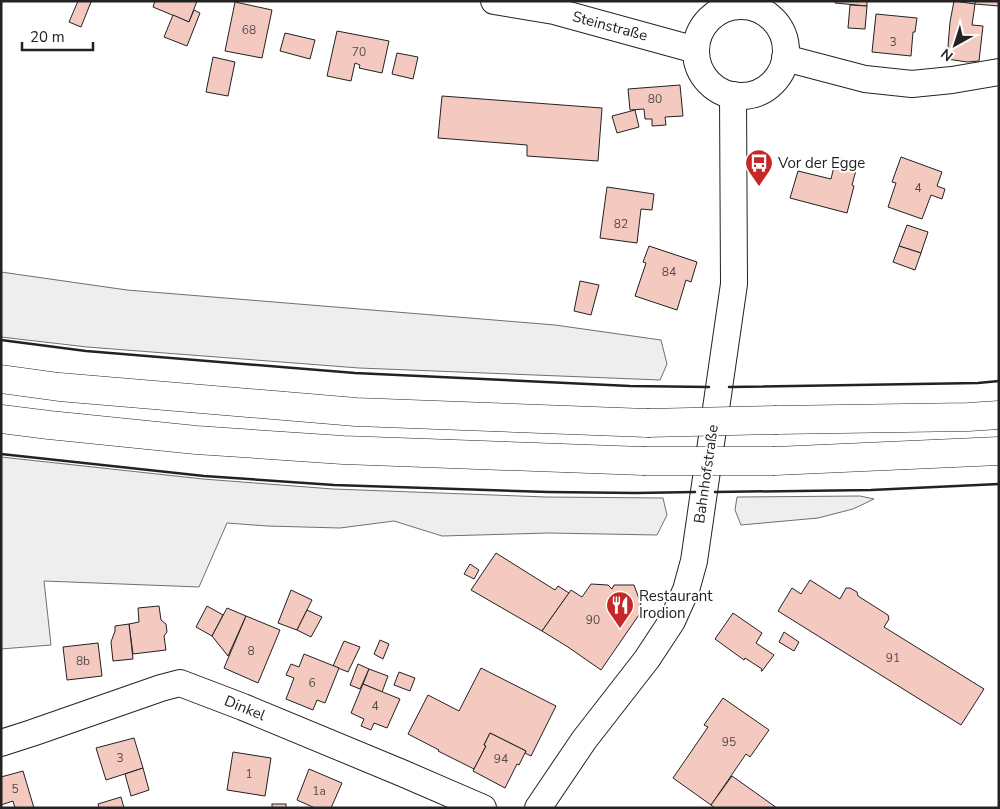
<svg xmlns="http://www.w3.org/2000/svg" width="1000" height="809" font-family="'Nunito Sans',sans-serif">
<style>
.grass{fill:#eee;stroke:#6f6f6f}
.building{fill:#f3c9c0;stroke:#222}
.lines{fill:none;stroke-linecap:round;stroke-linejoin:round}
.minor-casing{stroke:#222;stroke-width:28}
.highway-casing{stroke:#222;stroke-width:29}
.minor{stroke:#fff;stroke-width:26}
.highway{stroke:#fff;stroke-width:28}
.highway-bridge-casing{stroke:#222;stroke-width:29;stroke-linecap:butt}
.highway-bridge{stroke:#fff;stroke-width:28}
.wall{stroke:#222;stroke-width:2.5}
.labels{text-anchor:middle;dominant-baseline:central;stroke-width:4;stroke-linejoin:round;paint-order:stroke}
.number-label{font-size:12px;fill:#564c4a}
.street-label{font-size:15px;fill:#222;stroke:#fff}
.poi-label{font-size:15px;fill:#222;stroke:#fff;text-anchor:start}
</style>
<rect width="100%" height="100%" fill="#fff"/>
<g class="grass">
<path d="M1,272L127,290L555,325L661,340L667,364L660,380L359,368L87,347L1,337Z"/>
<path d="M1,457L203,479L333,489L546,497L663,498L667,515L657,535L549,533L442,536L394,521L340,528L267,526L227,523L199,587L44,581L51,645L1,649Z"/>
<path d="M860,496L874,499L853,509L818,518L741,525L735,510L737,497Z"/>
</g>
<g class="building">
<path d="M78,1H88L91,2L81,27L69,22Z"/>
<path d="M155,1H197L189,22L153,7Z"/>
<path d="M835,1H867V6L835,3Z"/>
<path d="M954,1L975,4L972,25L983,26L979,61L967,62L947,59L950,22Z"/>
<path d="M975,1H999V6L975,4Z"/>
<path d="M235,2L272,10L262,58L225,51Z"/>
<path d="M850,5L867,6L865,29L848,28Z"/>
<path d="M194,10L200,13L187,46L164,37L173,15L189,22Z"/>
<path d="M876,14L917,18L915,32H913L911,56L872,52Z"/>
<path d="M337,31L389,41L382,73L359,68L360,65L355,63L351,81L327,76Z"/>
<path d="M285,33L315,40L310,59L280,51Z"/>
<path d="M397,53L418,57L413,79L392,74Z"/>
<path d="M213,57L235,62L228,96L206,92Z"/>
<path d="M680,85L683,116L665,117L666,125L652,126V119H645L644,109L630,110L628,89Z"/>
<path d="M442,96L602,108L598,161L527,156V145L438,138Z"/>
<path d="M635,110L639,127L617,133L612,116Z"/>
<path d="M901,157L942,172L937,186L945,189L942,199L931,195L922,219L888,207L896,183L892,182Z"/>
<path d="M836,158L858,163L852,185L854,186L847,213L790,198L798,171L831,179Z"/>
<path d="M607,187L654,194L652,210L641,209L637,243L600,238Z"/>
<path d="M907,225L928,232L921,253L899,246Z"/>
<path d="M649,246L697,262L691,282L686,280L677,310L635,296L646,263L643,262Z"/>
<path d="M899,246L921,253L915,270L893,262Z"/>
<path d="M580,281L599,285L591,315L574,311Z"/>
<path d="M496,553L555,590L558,586L569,593L542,631L471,590Z"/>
<path d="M470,564L479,570L474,579L464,574Z"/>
<path d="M810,580L840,599L846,588H850L857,592L858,596L888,615L889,619L884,627L984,689L961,725L778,611L792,588L801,594Z"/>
<path d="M591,584L608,585L612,589L614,585H634L641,604L639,607L643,609L601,670L568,647L542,631L571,590L582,597Z"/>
<path d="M291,590L312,600L297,630L278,623Z"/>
<path d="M159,606L161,620L166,624L167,632L164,636L166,650L133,654L129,624L139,622L138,608Z"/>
<path d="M207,606L223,615L212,636L196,627Z"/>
<path d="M227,608L246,616L228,656L212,636Z"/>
<path d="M307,610L322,617L311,637L297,630Z"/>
<path d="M733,613L762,633L756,643L774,655L762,671H761L762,669L745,658L744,660L715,639Z"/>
<path d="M246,616L280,630L258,683L224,668Z"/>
<path d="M129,624L133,659L113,661L111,642L115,631V626Z"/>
<path d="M784,632L799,642L794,651L779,642Z"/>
<path d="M380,640L389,644L383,659L374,654Z"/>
<path d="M344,641L360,647L348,672L333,666Z"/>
<path d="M98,643L102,676L67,680L63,647Z"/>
<path d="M304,654L339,668L325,703L317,700L313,710L286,699L294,678L286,675L291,664L299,667Z"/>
<path d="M358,664L369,669L360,689L350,685Z"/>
<path d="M481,668L556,706L531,756L525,753L526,751L490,733L484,745L486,746L474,769L438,751L439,750L408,734L428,695L459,711Z"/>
<path d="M369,669L388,676L382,692L363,684Z"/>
<path d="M399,672L415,678L410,691L394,685Z"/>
<path d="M363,684L400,699L387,728L374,723L371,730L361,726L364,719L351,713Z"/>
<path d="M723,698L769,730L750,757L746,754L711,805L673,778L708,727L704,725Z"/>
<path d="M490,733L526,751L519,765L517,764L505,788L473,771L486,746L484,745Z"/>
<path d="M134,738L143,768L106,780L96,748Z"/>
<path d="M233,752L271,758L265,796L227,790Z"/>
<path d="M143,768L149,790L131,796L125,774Z"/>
<path d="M309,769L342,783L331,808H315L297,800Z"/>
<path d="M23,771L34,808H15L13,801L1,805V777Z"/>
<path d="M732,776L777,808H715L711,805Z"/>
<path d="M121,797L124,808H99L98,804Z"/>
<rect x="272" y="804" width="14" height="4"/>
</g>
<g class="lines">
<g class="minor-casing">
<g id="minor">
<path d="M494,1L554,11L696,50"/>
<circle cx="741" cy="51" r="45"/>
<path d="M785,58L865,79L912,84L952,80L999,72"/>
<path d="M1,743L32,733L161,688L180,683L243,707L402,773L483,808"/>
<path d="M538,808L584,740L647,659L672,621L686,590L694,561L734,284L733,95"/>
</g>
</g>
<g class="highway-casing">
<g id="highway">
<path d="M1,379L59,387L356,412L647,423"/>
<path d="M1,419L49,425L196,440L343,450L643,461"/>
<path d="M777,420L968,417L999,415"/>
<path d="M775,461L999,451"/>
</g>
</g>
<use href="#minor" class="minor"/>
<use href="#highway" class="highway"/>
<g class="highway-bridge-casing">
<g id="highway-bridge">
<path d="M647,423L777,420"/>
<path d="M643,461H775"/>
</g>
</g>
<use href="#highway-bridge" class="highway-bridge"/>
<g class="wall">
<path d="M1,340L86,351L355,373L630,386L709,387"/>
<path d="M729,387L978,383L999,381"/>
<path d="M1,454L204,476L334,485L548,492L636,493L695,492"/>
<path d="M715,492L871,490L999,484"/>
</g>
</g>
<defs>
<g id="bus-pin" transform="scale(1.4375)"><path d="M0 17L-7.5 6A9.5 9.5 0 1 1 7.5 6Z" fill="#c62828" stroke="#fff"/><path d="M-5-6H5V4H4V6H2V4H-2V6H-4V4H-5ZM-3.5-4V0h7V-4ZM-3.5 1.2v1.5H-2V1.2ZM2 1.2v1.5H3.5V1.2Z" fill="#fff"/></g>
<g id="restaurant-pin" transform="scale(1.4375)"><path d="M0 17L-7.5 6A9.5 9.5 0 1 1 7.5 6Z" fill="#c62828" stroke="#fff"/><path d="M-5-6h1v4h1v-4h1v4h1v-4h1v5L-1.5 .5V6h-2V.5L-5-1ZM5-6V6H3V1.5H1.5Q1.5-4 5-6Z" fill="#fff"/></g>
</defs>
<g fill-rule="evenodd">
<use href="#bus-pin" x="759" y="163"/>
<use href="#restaurant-pin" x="620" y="605"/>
</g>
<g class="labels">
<g class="number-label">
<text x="249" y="30">68</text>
<text x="893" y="42">3</text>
<text x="359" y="52">70</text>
<text x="655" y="99">80</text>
<text x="918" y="188">4</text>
<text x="621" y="224">82</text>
<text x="669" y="272">84</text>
<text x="593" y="620">90</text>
<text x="251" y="651">8</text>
<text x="893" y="658">91</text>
<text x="83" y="661">8b</text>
<text x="312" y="683">6</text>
<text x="375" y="706">4</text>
<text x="729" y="742">95</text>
<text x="120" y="758">3</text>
<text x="501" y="759">94</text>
<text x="249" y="774">1</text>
<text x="15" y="789">5</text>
<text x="319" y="791">1a</text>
</g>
<g class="street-label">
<text transform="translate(610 26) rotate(15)">Steinstraße</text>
<text transform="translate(706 474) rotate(-82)">Bahnhofstraße</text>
<text transform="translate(245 708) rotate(22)">Dinkel</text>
</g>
<g class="poi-label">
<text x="778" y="163">Vor der Egge</text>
<text x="639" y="596">Restaurant<tspan x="639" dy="17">Irodion</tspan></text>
</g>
</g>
<rect width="1000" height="809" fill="none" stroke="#222222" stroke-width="5"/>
<g transform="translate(955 45) rotate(219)" stroke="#ffffff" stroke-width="4" paint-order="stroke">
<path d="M0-4L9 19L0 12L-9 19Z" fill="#222222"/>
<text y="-8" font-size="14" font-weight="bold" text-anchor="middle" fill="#222222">N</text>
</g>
<path d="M22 42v8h71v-8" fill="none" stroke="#222222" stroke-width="2.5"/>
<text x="30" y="42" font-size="15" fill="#222222" stroke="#ffffff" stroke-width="4" paint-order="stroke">20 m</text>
</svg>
